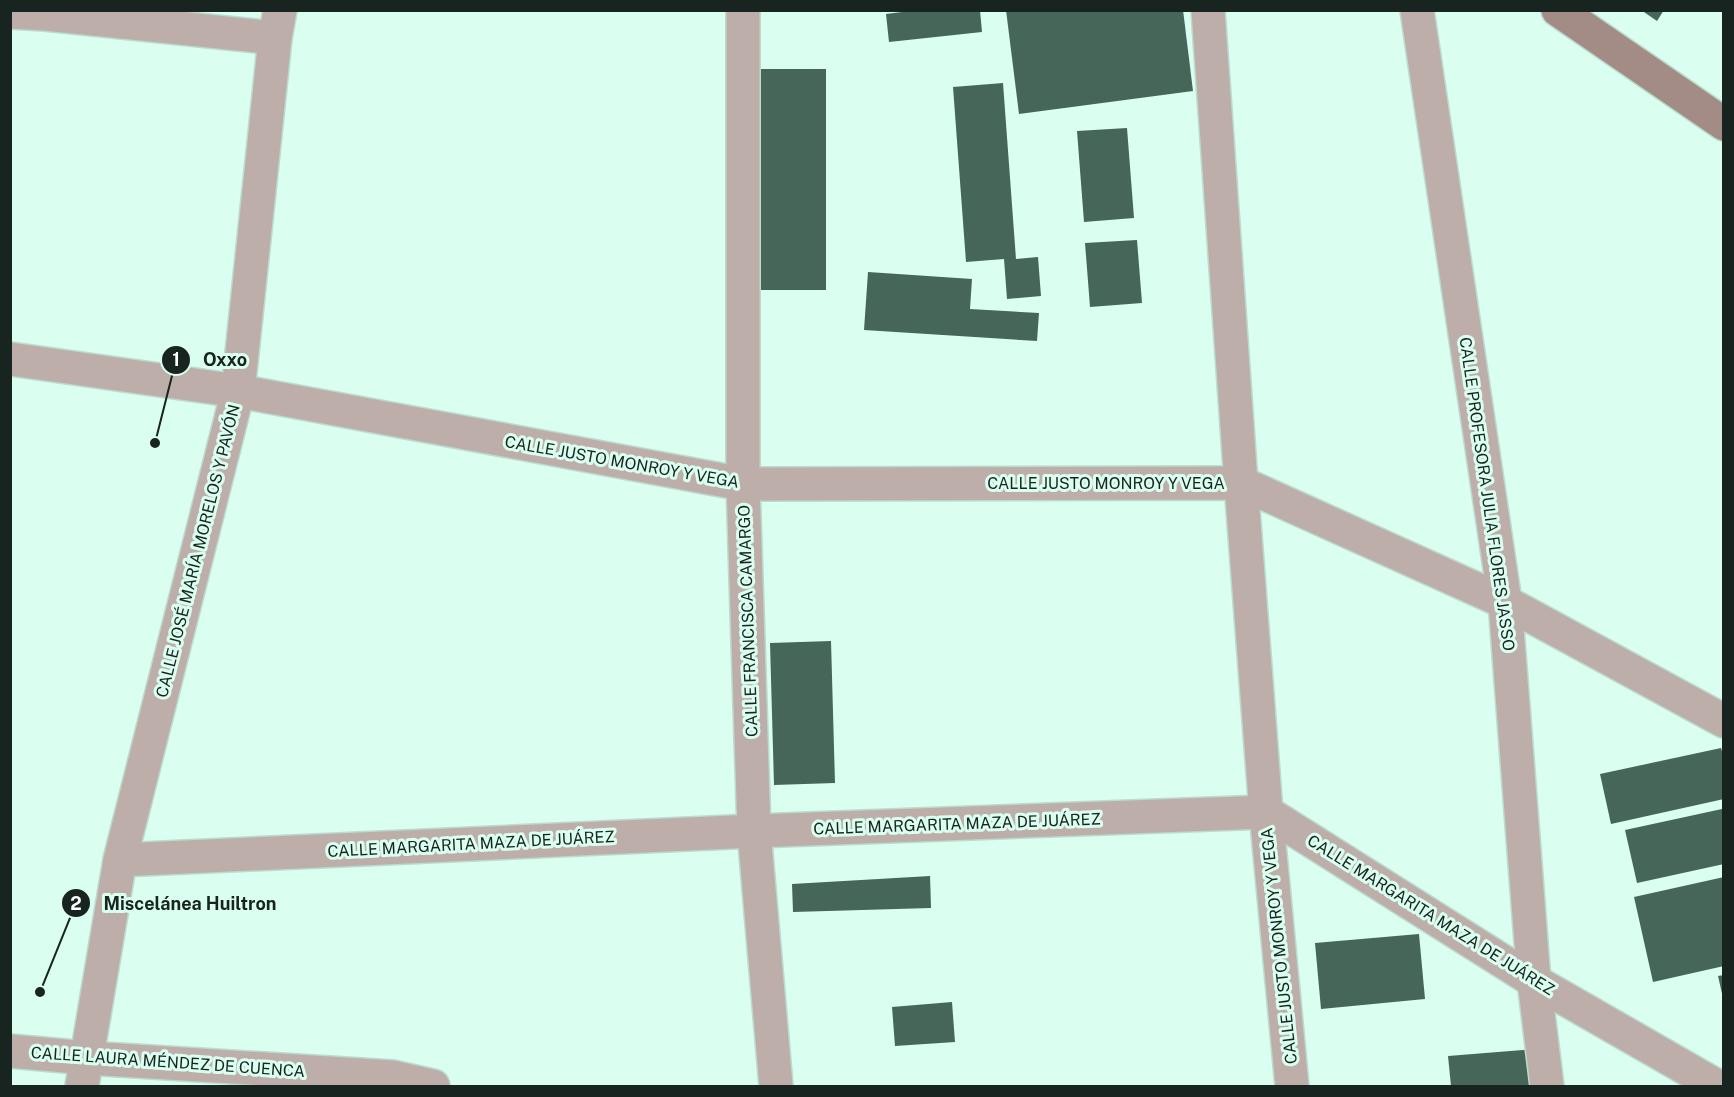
<svg xmlns="http://www.w3.org/2000/svg" width="1734" height="1097" font-family="'Public Sans',sans-serif">
<style>
.building{fill:#46665a}
.lines{fill:none;stroke-linecap:round;stroke-linejoin:round}
.minor-casing{stroke:#bbdbcf;stroke-width:36}
.tertiary-casing{stroke:#bbdbcf;stroke-width:36}
.secondary-casing{stroke:#bbdbcf;stroke-width:36}
.minor{stroke:#beaeaa;stroke-width:33}
.tertiary{stroke:#beaeaa;stroke-width:33}
.secondary{stroke:#a38c86;stroke-width:33}
.labels{text-anchor:middle;dominant-baseline:central;stroke-width:6;stroke-linejoin:round;paint-order:stroke}
.street-label{font-size:16px;fill:#17241f;stroke:#dafef0}
.leader{fill:none;stroke:#17241f;stroke-width:2}
.callout-dot{fill:#17241f;stroke:#dafef0;stroke-width:2}
.mark-label{font-size:18px;text-anchor:middle;font-weight:bold;fill:#fff}
.callout-label{font-size:18px;text-anchor:middle;font-weight:bold;fill:#17241f;stroke:#dafef0;stroke-width:6;stroke-linejoin:round;paint-order:stroke}
</style>
<rect width="100%" height="100%" fill="#dafef0"/>
<g class="building">
<path d="M918,10H980L982,32L889,42L886,14Z"/>
<path d="M1006,10H1183L1193,91L1019,114Z"/>
<path d="M1641,10H1664L1657,21Z"/>
<rect x="758" y="69" width="68" height="221"/>
<path d="M1003,83L1016,259L1038,257L1041,296L1007,299L1004,259L966,262L953,87Z"/>
<path d="M1127,128L1134,218L1084,222L1077,131Z"/>
<path d="M1137,240L1142,303L1090,307L1085,243Z"/>
<path d="M868,272L972,279L970,309L1039,313L1037,341L864,330Z"/>
<path d="M831,641L835,783L774,785L770,643Z"/>
<path d="M1721,748L1724,758V799L1611,824L1600,774Z"/>
<path d="M1722,809L1724,864L1637,883L1625,830Z"/>
<path d="M930,876L931,908L793,912L792,884Z"/>
<path d="M1724,877V966L1653,982L1634,897Z"/>
<path d="M1419,934L1425,999L1321,1009L1315,943Z"/>
<path d="M1724,975V998H1723L1718,976Z"/>
<path d="M952,1002L955,1042L895,1046L892,1007Z"/>
<path d="M1534,1049L1538,1086H1451L1448,1056Z"/>
</g>
<g class="lines">
<g class="minor-casing">
<g id="minor">
<path d="M743,10V484L754,831L776,1086"/>
<path d="M1208,10L1241,483L1266,812L1292,1086"/>
<path d="M1417,10L1505,602L1534,981L1547,1086"/>
<path d="M10,12L45,14L275,38"/>
<path d="M10,359L238,391L743,484L1241,483L1505,602L1724,721"/>
<path d="M120,860L754,831L1266,812L1534,981L1717,1086"/>
<path d="M10,1051L87,1058L393,1077L433,1086"/>
</g>
</g>
<g class="tertiary-casing">
<path id="tertiary" d="M82,1086L120,860L238,391L275,38L280,10"/>
</g>
<g class="secondary-casing">
<path id="secondary" d="M1558,10L1724,124"/>
</g>
<use href="#minor" class="minor"/>
<use href="#tertiary" class="tertiary"/>
<use href="#secondary" class="secondary"/>
</g>
<g class="labels">
<g class="street-label">
<text transform="translate(622 462) rotate(10)">CALLE JUSTO MONROY Y VEGA</text>
<text x="1106" y="483">CALLE JUSTO MONROY Y VEGA</text>
<text transform="translate(1487 494) rotate(82)">CALLE PROFESORA JULIA FLORES JASSO</text>
<text transform="translate(198 551) rotate(-76)">CALLE JOSÉ MARÍA MORELOS Y PAVÓN</text>
<text transform="translate(748 621) rotate(-92)">CALLE FRANCISCA CAMARGO</text>
<text transform="translate(957 824) rotate(-2)">CALLE MARGARITA MAZA DE JUÁREZ</text>
<text transform="translate(471 844) rotate(-3)">CALLE MARGARITA MAZA DE JUÁREZ</text>
<text transform="translate(1431 915) rotate(32)">CALLE MARGARITA MAZA DE JUÁREZ</text>
<text transform="translate(1279 946) rotate(-96)">CALLE JUSTO MONROY Y VEGA</text>
<text transform="translate(168 1062) rotate(4)">CALLE LAURA MÉNDEZ DE CUENCA</text>
</g>
</g>
<path class="leader" d="M155 443L176 360M40 992L76 903"/>
<g class="callout-dot">
<circle cx="155" cy="443" r="6"/>
<circle cx="40" cy="992" r="6"/>
<circle cx="176" cy="360" r="15"/>
<circle cx="76" cy="903" r="15"/>
</g>
<g class="mark-label">
<text x="176" y="366">1</text>
<text x="76" y="910">2</text>
</g>
<g class="callout-label">
<text x="225" y="366">Oxxo</text>
<text x="190" y="910">Miscelánea Huiltron</text>
</g>
<rect width="1734" height="1097" fill="none" stroke="#17241f" stroke-width="24"/>
</svg>
